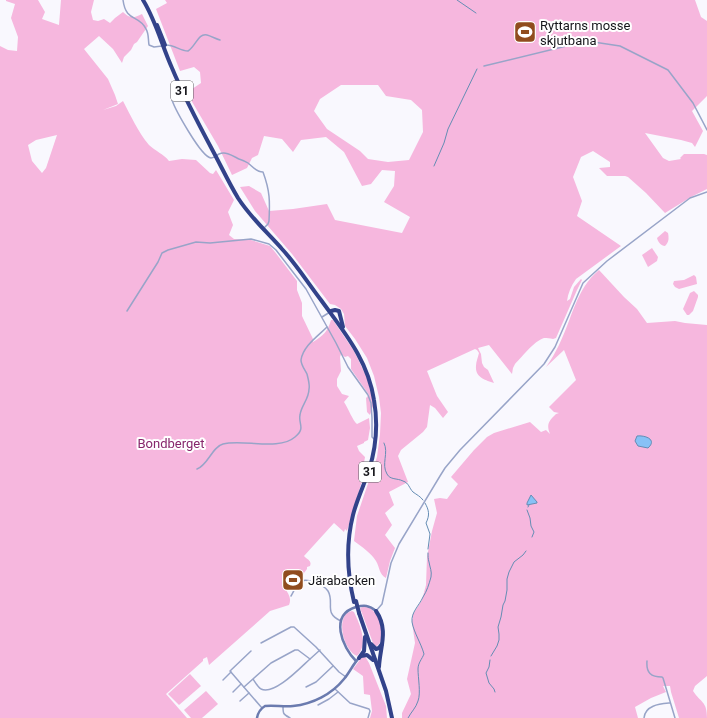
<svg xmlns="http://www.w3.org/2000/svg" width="707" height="718" font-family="Roboto,sans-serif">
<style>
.green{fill:#f6b7de;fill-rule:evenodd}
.water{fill:#87c1f6;stroke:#658db4}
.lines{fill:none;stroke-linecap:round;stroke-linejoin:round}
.stream{stroke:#658db4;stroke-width:1}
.street{stroke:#98a4c8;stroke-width:1.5}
.secondary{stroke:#6b7baf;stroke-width:2.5}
.highway{stroke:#32428a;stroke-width:4}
.highway-bridge{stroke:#32428a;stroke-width:4}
.labels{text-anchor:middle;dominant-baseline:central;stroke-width:4;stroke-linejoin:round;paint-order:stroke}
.shield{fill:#fff;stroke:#5b5b5f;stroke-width:1}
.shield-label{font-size:12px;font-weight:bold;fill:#15151a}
.poi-label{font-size:13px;fill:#15151a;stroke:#fff;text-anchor:start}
.park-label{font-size:13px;fill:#87276c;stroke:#fff}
</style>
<rect width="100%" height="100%" fill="#f9f8fe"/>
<g class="green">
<path d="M6,0H38L45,12L42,19L59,25L61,0H94L91,12L93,20L98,21L104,19L110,23L115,18L123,12C130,19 134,18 142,14L148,26L137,42L134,44L131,50L124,57L122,63L113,49L99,36L84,49L108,79L115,95L118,104L103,110L116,106L123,101C131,116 138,132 149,145C155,151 164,154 169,161L182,159L196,160L210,173L213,174L216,170L234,200L228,212L233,225L229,235L234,239L251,240L270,246L275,252L297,281V290L302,303V316L313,339V342C323,336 328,331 331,320H333L354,351L367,378L372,396L373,406L370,415L367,412L366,398L369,395L351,369V359L348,356L345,357L341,354L340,357L341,371L337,379V386L342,394L349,396L344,402C348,408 353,421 357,424L369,418L370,428L368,440L364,442V443L357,446L359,451L365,457L364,463L366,468L347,531L345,529L344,532L334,523L304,556C308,560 312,561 310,566L307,567V569L304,573V578L298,580L295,583L294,580H292L284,587C288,593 292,598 289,605L270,611L209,665L207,657L203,659V661L166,694L187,718H0V46L8,50L17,51L18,37L11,18L15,4L6,1ZM57,135L46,168L42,173L32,161L28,145L36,140Z"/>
<path d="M165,0H695L701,17L707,21V96L692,111L703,131L695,147L692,143L681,140L645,133L663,158L669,161L681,159L680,158L684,154H704L707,155V189L691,197L665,213L646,193L628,177L625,176H607L599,168L610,167V162L593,151L581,157L573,177L582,201L577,216L621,246L576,279C571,286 568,293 567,301L570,299L574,287L581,279L582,280L577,290L556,338L553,339C550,338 547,338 544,338C534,341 522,357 515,364L513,368L512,374L489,345L478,348L481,354L482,363L484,367L488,370L494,383C486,380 475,378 476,366C476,362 478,357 479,353L477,350L475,349L427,371L437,396L448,412L443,418L435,408L430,405L427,427L423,432L401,450L398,456L408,482L389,492L394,505L385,513L392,525L385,535L395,548L390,561L386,578C379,574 380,568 376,561C371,553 362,547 354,541L357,516L377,457L380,434L381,413L379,397L374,376L367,358L355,339L345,326L344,314L341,309L335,305L330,304L292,254L255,211L240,187L249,186L261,193L269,211L293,209L327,204L335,220L402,233L410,217L384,202L394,186L395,171L382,170L371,184L362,186L344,152L326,137L301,140L293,152L282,139L264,136L258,155L252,158L247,168L232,175L218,146L191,100L189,91L201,83L200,72L194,67L180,71L156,9L167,3ZM341,85H378L386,96L411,100L422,110L423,132L409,160L388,162L368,159L360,151L327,129L314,111L320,99Z"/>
<path d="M665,231L668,233C669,238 669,242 665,246C661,246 658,242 657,238Z"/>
<path d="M652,248L658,257L657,261L648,267L642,255Z"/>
<path d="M599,270L624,297L637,309L647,323L675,321L685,323L707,325V676L695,686L693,691C701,703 707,701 707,718H679L671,692L670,686H663L666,692L651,698L635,707L638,718H402V713L411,694L407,679L415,643L412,622L413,614L422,600L426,585L427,557L432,531L437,513L434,499L440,498L447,499L458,484L451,477L474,450L487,437L494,433L530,422L541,432L546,430L550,434C546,424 549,421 556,414L559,413L554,412L549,407L576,380L564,350L546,367C551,360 555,353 559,345C572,319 576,289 599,270Z"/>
<path d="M694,275L696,277L697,284L679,289L675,287L673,284L674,281L684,280Z"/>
<path d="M694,291L698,295V297L693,311L689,315H687L683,309L690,293Z"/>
<path d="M363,607C379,605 388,637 377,646H375L373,643L360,608Z"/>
<path d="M352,611L354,612C360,625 369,644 357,656C345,651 337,624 346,614C348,612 350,612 352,611Z"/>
<path d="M362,657H365L366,658L369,663L386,706L387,718H370L372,711L370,695L364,694L363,676L353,669Z"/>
<path d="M190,674L201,686L179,705L168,694Z"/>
<path d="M206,691L218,704L202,718H191L184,710Z"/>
</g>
<g class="water">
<path d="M637,436C644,435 658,439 648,448L638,446L635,441Z"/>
<path d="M531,495L537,502V503L527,505V503Z"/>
</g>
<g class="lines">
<g class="stream">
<path d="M457,0L476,13"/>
<path d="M434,166L444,143L448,129L477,69"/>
<path d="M384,443C389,453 381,464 387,474C390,480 397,478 403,481C409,483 409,488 413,492C417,495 420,496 423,500"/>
<path d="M425,503C429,510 430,515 426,523L430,534L428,549"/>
<path d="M528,507L529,505"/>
<path d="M527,510L530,518L531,526L534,532L532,537"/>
<path d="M491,656L497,646L499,640V634L498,627L501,617L503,605L505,601L507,590V579L509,572L514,562L523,555L526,551"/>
<path d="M490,660L489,667L486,673L489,683L494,689L495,692"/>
<path d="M408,718C411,712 416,708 418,701C421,693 418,678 418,669C418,663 422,659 424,654C421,643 414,633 412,622C411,612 419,606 423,597C427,591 429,584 431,577C432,571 430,568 429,562C428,559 428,556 428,553"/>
</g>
<g class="street">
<path d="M123,0C126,23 139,14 146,29C149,34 148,39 149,45L154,47L162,46"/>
<path d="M166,45C175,45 180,51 188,51C196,46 198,33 207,35C211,36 216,39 220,40"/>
<path d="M484,66L587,41L620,46L668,70L693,103L707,130"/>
<path d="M172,100C175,109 201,157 211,158C214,158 217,155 219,154C226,151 233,156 239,159C242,160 245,161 248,163C253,167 256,172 263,172C270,191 270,201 269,221L268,224L265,227"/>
<path d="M127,311L158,262L162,253L168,250L196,242L210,243L251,239L269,244L276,250L306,289L336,343L348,367L368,395L371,403L372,418V437L374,439"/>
<path d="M322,317L330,312"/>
<path d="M197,469C208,465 212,447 223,444C243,439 279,451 295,437C306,428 298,424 300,415C301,406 309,399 309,389C310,385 308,378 307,374C305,370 301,365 301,360C303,346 318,336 327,327"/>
<path d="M291,596C294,591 296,585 300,582C306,577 324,585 328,591C335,603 323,613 341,621"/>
<path d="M376,611L382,604L391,563L399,544L440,476L445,468L460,450L544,364L555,347L583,283L607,261L690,198L707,192"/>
<path d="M261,643L291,627H294L316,647L339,672L346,677"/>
<path d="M251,651L230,671L262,708"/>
<path d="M310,659L320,650"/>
<path d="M647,661C646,673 651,677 662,677L663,678L675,718"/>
<path d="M223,680L231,672"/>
<path d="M244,687L271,663L295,650H298L310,659C301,667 274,696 261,689C258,687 255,682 253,679"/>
<path d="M306,687L316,682L333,666"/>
<path d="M335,689L350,703L369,709L370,711L368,718"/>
<path d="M233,692L241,684"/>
<path d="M240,701L249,693"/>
<path d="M318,705L329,699L338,692"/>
<path d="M283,706C283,714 283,714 290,718"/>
<path d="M644,718C645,705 660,704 670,703"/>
</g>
<g class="secondary">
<path d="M356,661C342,647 329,615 356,607C364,605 369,605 376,611"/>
<path d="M257,718C258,712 260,709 265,706C274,705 284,707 293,706C313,704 332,694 344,679C350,672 353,664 359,658"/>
</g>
<g class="highway">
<path d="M143,0C156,21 162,46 172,68C184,97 199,125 214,153C222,168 229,183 238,198C250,217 267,232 282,249C296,264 308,283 321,300C344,332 368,360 374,400C378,423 376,448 369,470C364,485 357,499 353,515C346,543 347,573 354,602"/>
<path d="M157,25L165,45"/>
<path d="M331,311L335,310L339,311L343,327"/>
<path d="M376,611C389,630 380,647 379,667"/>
<path d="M359,613L386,691L392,718"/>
<path d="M371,644L376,649L379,648L382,644"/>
<path d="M361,656L367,655L373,660"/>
<path d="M359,658L364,651L365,637"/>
</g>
<path class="highway-bridge" d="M356,601L359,613"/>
</g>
<defs>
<g id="stadium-square" transform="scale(1.15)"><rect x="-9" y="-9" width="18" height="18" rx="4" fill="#904c1e" stroke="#fff"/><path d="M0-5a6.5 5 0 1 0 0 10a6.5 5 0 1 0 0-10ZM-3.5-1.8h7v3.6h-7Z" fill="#fff"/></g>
</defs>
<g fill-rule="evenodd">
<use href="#stadium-square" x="525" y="32"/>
<use href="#stadium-square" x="293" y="580"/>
</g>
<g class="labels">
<g class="shield">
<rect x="171" y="81" width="22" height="20" rx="3"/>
<rect x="359" y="462" width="22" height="20" rx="3"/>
</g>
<g class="shield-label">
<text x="182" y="91">31</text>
<text x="370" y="472">31</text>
</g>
<g class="poi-label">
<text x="540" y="25">Ryttarns mosse<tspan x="540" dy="15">skjutbana</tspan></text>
<text x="308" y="580">Järabacken</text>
</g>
<g class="park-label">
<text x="171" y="443">Bondberget</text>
</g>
</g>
</svg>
